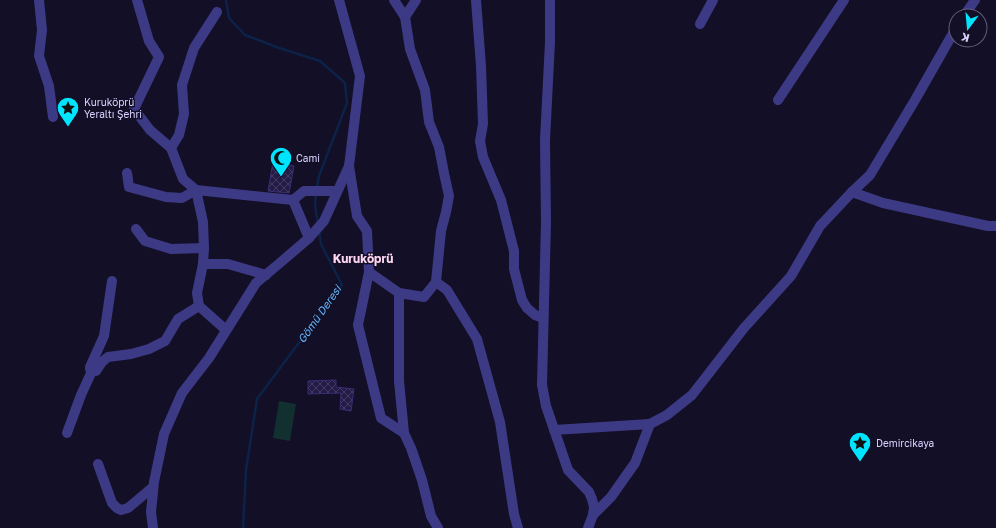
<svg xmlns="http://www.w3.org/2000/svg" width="996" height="528" font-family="'Golos Text',sans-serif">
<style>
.grass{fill:#12302f}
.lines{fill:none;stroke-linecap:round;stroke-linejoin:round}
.stream{stroke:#0c2248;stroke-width:2.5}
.building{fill:url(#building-cross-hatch);stroke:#3b2d73}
.minor{stroke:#3d3a85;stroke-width:10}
.labels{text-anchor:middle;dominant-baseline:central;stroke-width:3;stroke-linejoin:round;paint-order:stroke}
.poi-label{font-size:10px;fill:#d9d4ff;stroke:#130f26;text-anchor:start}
.water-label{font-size:11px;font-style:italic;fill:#62b6ff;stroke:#130f26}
.quarter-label{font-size:12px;font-weight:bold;fill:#ffd6f0;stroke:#130f26}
</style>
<defs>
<pattern id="building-cross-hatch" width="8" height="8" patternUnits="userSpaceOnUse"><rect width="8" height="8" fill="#241b47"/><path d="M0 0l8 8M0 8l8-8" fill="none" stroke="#433b63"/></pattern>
</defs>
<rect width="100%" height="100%" fill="#130f26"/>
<path class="grass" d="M279,401L296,404L290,441L273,438Z"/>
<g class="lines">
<g class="stream">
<path d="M226,0L229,18L245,35L279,48L320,61L345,83L347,103L319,176L317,188"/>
<path d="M316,193L315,205L318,224"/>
<path d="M243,528L246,470L257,399L342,285L321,244L319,231"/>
</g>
</g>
<g class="building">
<path d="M273,162L294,166L289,193L268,191Z"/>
<path d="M336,380V387L354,389L351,411L340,409L341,393L308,394V381Z"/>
</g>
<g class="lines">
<g class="minor">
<path d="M39,0L42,30L39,56L49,86L53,117"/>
<path d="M137,0L149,41L159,57L134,109L150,130L171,148L183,179L196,190L293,200L304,191H337"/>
<path d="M476,0L481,66L483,124L480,141L483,157L501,200L514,251V269L522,300L527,308L535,315L543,318"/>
<path d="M550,0V42L545,140L546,222L542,385L546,406L568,470L589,492L592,499L594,507L593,515L588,528"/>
<path d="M964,16L975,0"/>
<path d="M405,17L416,0"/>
<path d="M700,24L713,0"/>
<path d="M778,100L844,0"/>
<path d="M171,148L179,135L184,114L182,85L194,48L217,12"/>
<path d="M349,166L357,216L367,231L369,272L358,325L381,418L404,433L411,448L422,480L431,516L438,528"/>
<path d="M127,173L129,187L166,197L182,198L196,190L203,222L204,248L203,264L197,293L199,306L226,330"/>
<path d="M852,192L883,203L988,226H996"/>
<path d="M293,200L309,238"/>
<path d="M136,229L145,241L171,249L204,248"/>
<path d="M203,264H228L266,275"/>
<path d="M369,272L399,293L424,297L436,282L441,231L446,212L449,196L444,173L439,147L429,122L425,90L410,49L405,17L394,0"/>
<path d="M112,281L104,336L90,367V369L92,371H96L102,362L108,357L131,354L149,349L165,341L178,319L199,306"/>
<path d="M436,282L447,290L477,339L500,422L514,514L518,528"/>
<path d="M399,293V381L404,433"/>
<path d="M554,430L650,424"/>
<path d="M67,433L81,395L92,371"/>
<path d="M98,464L112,503L117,508L121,510L128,508L153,487"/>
<path d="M593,515L611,497L635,463L650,424L667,415L692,395L744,328L791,276L820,226L852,192L870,175L915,100L956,28"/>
<path d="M153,528L151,512L154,482L164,434L182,393L209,358L256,283L281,262L309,238L324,221L349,166L360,76L339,0"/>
</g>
</g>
<defs>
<g id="sight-pin" transform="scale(1.15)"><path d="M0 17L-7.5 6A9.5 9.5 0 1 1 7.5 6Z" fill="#00e5ff" stroke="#130f26"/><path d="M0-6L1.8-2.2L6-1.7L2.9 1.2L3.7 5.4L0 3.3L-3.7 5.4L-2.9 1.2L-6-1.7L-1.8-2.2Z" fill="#111"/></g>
<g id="mosque-pin" transform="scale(1.15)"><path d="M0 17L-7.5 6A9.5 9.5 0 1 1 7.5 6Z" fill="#00e5ff" stroke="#130f26"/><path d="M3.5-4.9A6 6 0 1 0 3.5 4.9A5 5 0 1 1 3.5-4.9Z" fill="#111"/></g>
</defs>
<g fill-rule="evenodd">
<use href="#sight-pin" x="68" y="108"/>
<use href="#mosque-pin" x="281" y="158"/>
<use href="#sight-pin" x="860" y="443"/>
</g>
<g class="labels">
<g class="poi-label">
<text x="84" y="102">Kuruköprü<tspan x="84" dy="12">Yeraltı Şehri</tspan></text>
<text x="296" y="158">Cami</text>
<text x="876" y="443">Demircikaya</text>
</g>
<g class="water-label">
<text transform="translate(319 314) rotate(-55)">Gömü Deresi</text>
</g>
<g class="quarter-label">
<text x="363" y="258">Kuruköprü</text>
</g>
</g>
<g transform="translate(968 28) rotate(196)"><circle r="19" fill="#130f26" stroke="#625e7d"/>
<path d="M0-3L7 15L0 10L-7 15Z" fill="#00e5ff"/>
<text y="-6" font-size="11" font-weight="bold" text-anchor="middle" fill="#d9d4ff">K</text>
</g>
</svg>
